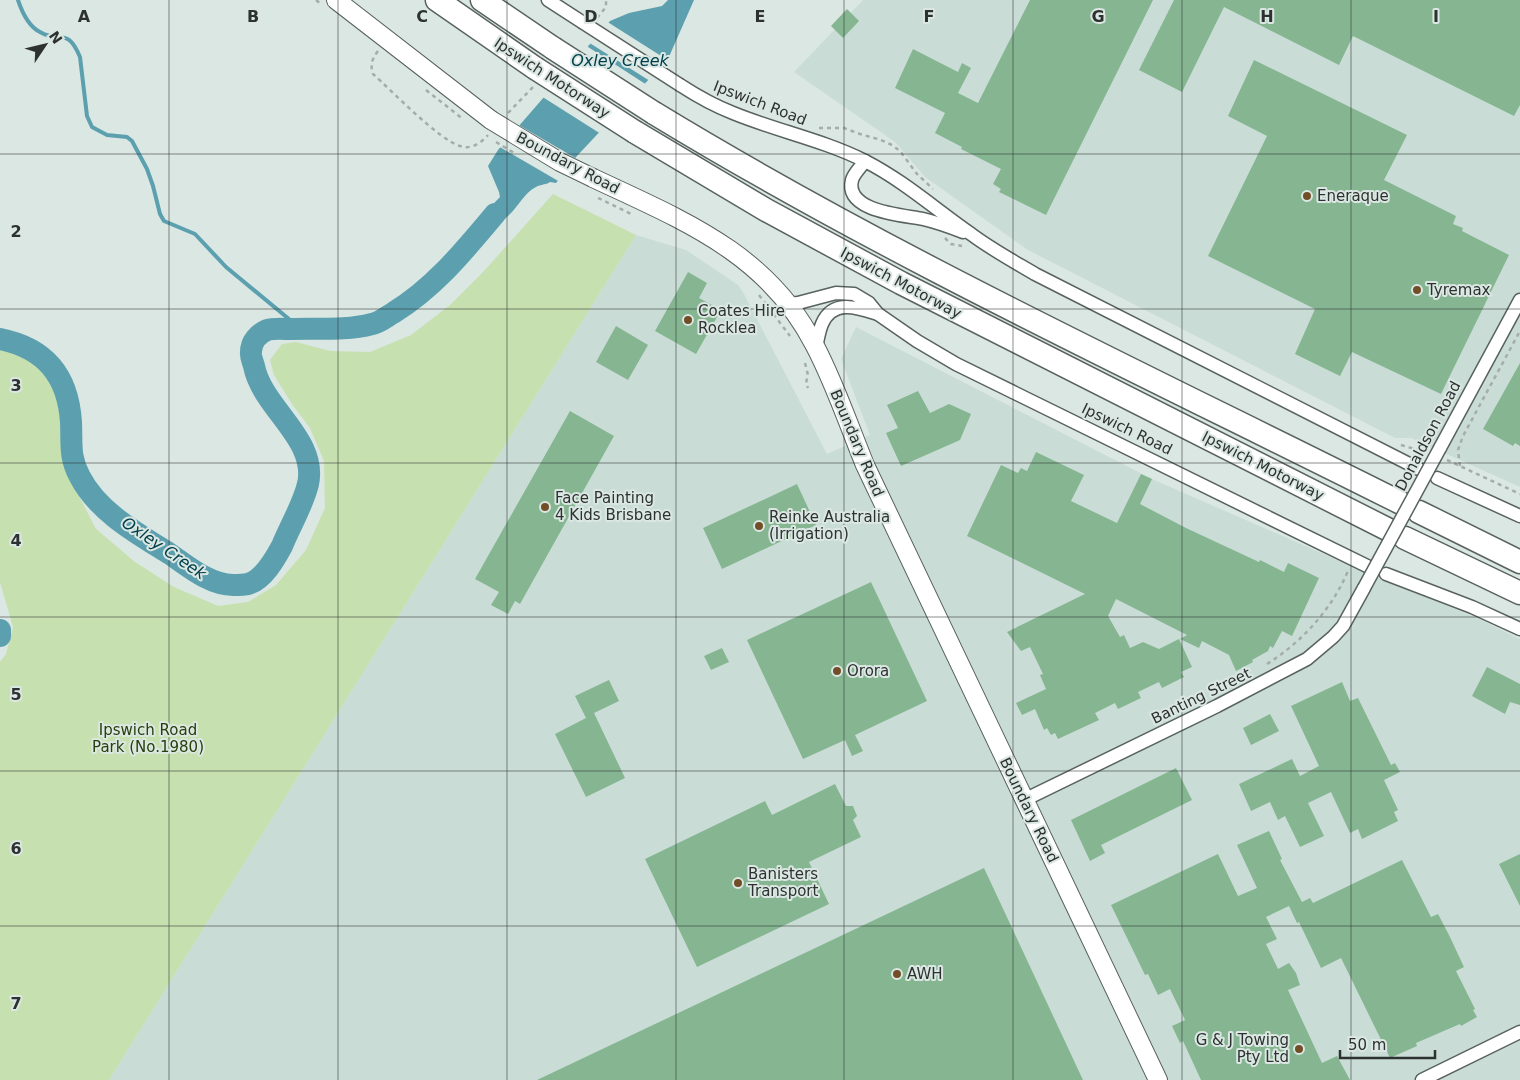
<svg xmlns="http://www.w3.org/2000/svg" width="1520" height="1080" font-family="'DejaVu Sans',sans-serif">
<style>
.built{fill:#c9ddd6}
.park{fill:#c7e0af}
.water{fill:#5ca0b0}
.pier{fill:#dbe7e2}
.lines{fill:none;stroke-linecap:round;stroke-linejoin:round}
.stream{stroke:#5ca0b0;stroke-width:4}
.river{stroke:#5ca0b0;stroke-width:22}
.building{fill:#86b691}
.street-casing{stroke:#58625e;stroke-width:15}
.secondary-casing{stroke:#58625e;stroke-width:20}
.highway-casing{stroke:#58625e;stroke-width:25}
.path{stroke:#a4ada9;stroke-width:2.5;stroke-dasharray:4 4;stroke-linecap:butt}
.street{stroke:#fff;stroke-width:12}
.secondary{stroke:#fff;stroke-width:18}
.highway{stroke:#fff;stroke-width:22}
.street-bridge-casing{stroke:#58625e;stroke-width:15;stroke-linecap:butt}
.secondary-bridge-casing{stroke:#58625e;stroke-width:20;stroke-linecap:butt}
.highway-bridge-casing{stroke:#58625e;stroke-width:25;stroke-linecap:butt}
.path-bridge{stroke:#a4ada9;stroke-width:2.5;stroke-dasharray:4 4;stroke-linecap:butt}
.street-bridge{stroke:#fff;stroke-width:12}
.secondary-bridge{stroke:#fff;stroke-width:18}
.highway-bridge{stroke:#fff;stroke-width:22}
.grid{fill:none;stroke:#2d3230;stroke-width:1;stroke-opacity:0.55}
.poi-dot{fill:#724e28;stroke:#dbe7e2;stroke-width:2}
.labels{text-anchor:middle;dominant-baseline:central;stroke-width:4;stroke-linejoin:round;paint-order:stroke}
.street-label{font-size:15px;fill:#2d3230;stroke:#dbe7e2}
.poi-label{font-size:15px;fill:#2d3230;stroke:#dbe7e2;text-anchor:start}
.park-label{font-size:15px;fill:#283f09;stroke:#dbe7e2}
.water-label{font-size:16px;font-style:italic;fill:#00404d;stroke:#dbe7e2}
.grid-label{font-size:16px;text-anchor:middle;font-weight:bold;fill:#2d3230;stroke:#dbe7e2;stroke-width:4;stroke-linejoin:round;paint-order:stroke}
</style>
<rect width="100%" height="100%" fill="#dbe7e2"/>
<g class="built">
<path d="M863,0H1520V487L1411,438H1395L1028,250L925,177L895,142L794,72Z"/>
<path d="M636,235L686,250L738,285L743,292L827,454L870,435L841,359L856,327L1152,479L1383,580L1477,618L1520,639V1080H109Z"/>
</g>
<path class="park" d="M553,194L636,235L109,1080H0V662L6,654L13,627L0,582V350L14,353L32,362L42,370L52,384L59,399L62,454L67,473L96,529L135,562L174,587L218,606L248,602L276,585L306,550L325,508L324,461L310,428L292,404L274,375L270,360L282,344L296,342L330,351L370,352L411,335L450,305L484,271Z"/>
<path class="water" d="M668,0H694L668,59L576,157L556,183L550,182C546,185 541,184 536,187C524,193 518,207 509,215C500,224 490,233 481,242L467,231L500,197L499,192L488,166L498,150L610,21L629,13L662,6Z"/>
<g class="pier">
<path d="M606,21L669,61L650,81L588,42Z"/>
<path d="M585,45L647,85L601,134L541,96Z"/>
<path d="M517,124L577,159L560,182L498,146Z"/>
</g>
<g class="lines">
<path class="stream" d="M18,0C22,12 28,26 40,32C60,44 67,26 80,57L87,116L92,127L107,135L127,137L132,141L147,169L153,186L160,214L164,221L195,234L226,267L301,329"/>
<g class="river">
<path d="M0,339C45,348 68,376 71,422C72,444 69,457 80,477C98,512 138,534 170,554C189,567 210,585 233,585C238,585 244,585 248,584C263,580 275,559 282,546C290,526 303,505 308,484C318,439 262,408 254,366C253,362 250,356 251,352C251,342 258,334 267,330C274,328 284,329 291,329C318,328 345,331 372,324C379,323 386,317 393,313C434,288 464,251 495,214"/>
<path d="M0,630V636"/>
</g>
</g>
<g class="building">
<path d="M1030,0H1153L1046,215L999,192L1001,189L993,184L1001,169L961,149L962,147L935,133L945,113L895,88L913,49L958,72L962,63L971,68L958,93L978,103Z"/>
<path d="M1174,0H1520V105L1514,116L1353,36L1339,65L1224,7L1182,92L1139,70Z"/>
<path d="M847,9L859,21L843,38L831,26Z"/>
<path d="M1254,60L1407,135L1384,180L1456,216L1453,224L1463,228L1462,231L1509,255L1441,394L1352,352L1340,376L1295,354L1315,309L1208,256L1267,136L1228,116Z"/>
<path d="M688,272L707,283L699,298L721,310L696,354L655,331Z"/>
<path d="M616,326L648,345L628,380L596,362Z"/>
<path d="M1520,363V446L1515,443L1513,446L1483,429Z"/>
<path d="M918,391L930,413L949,404L971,414L960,440L901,466L886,433L898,428L887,405Z"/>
<path d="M570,411L614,436L520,604L515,601L508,614L491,605L499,592L475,579Z"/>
<path d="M1036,452L1084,475L1071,501L1117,523L1141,474L1152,479L1140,504L1186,528L1259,562L1260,560L1284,572L1288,563L1319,578L1292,636L1282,631L1273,648L1270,646L1268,651L1252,660L1253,662L1236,671L1229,655L1202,641L1199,648L1180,639L1187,635L1116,599L1108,616L1120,637L1124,635L1130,648L1143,642L1159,649L1179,639L1192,667L1181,672L1184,677L1162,688L1159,682L1138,692L1141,698L1118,709L1115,703L1095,713L1099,720L1058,739L1055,733L1051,735L1047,728L1044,730L1035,709L1022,715L1016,703L1046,689L1040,675L1043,674L1030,647L1021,651L1007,632L1085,594L967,536L1001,465L1018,473L1021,468L1027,471Z"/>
<path d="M797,484L816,525L722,569L703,528Z"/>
<path d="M871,582L927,701L855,735L863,751L852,756L845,740L803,759L747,640Z"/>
<path d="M722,648L729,662L711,670L704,656Z"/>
<path d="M1487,667L1520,684V705L1510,702L1505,714L1472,696Z"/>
<path d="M609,680L619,701L594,713L625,778L586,797L555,734L586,718L575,696Z"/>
<path d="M1342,682L1350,701L1358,698L1391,765L1395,763L1400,772L1384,780L1398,810L1394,812L1398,821L1362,839L1358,829L1350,833L1331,792L1308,803L1324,836L1300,847L1285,816L1278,820L1270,802L1251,811L1239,784L1292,759L1300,776L1319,766L1291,706Z"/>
<path d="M1270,714L1279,731L1251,745L1243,728Z"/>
<path d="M1176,768L1192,800L1101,845L1105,853L1090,861L1071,820Z"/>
<path d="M835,784L846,806H853L857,816L853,820L861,837L809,862L829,904L697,967L645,859L765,801L772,815Z"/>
<path d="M1269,831L1282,859L1280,860L1302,902L1310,898L1313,903L1402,860L1431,917L1438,914L1449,935L1464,967L1456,971L1475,1009L1473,1010L1477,1017L1461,1026L1460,1024L1416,1043L1417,1046L1390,1058L1341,958L1321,968L1299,922L1297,923L1289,906L1266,917L1277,939L1266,944L1278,969L1289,963L1296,973L1300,985L1288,990L1322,1063L1337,1056L1350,1080H1201L1183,1041L1180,1043L1172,1026L1185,1020L1170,989L1158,995L1148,974L1145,975L1111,905L1218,854L1238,896L1257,888L1237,845Z"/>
<path d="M1520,854V906L1499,864Z"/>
<path d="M984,868L1083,1080H537Z"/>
</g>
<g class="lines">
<g class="street-casing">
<g id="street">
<path d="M548,0L582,22"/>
<path d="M680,85C697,96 715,106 733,113C777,131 823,140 865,161C904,181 935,209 971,234C991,249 1013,261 1035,274L1419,469"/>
<path d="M865,161C861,167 854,173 852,180C844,212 904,215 923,219C936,222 950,227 963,232"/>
<path d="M788,304L798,303L836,293L854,294L869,303L878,314L917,341L956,364L1367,566"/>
<path d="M816,347C818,339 819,331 822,324C833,298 859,308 878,314"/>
<path d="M1440,448L1520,300"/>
<path d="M1437,478L1520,516"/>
<path d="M1386,574L1472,607L1520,629"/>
<path d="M1024,800L1217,706L1307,659L1333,637L1343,626L1364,588"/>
<path d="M1422,1080L1520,1032"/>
</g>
</g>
<g class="secondary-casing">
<g id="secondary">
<path d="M336,0L491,120"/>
<path d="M593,178C682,220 768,253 815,346C835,384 849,426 865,465L1158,1080"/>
</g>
</g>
<g class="highway-casing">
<g id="highway">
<path d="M437,0L535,68"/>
<path d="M482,0L553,48"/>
<path d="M654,113C894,259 1150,377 1401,503"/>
<path d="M635,132L766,210L901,283L1387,529"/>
<path d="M1419,512L1520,562"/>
<path d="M1405,538L1520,593"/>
</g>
</g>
<g class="path">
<path d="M316,0L321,4"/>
<path d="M597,18L606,7V0"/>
<path d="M378,51C372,59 370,64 373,74C392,91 439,140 460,146C471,150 481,143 488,135"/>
<path d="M426,90L463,119"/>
<path d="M508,113L534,86"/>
<path d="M819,128H844L860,134L881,140L892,145L900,151L917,174L933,189"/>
<path d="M598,198L631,214"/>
<path d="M945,238L951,244L962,246"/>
<path d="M759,295L790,336"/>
<path d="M805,363L808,375L806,383L808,388"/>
<path d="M1401,445L1425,452"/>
<path d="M1447,460L1520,494"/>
<path d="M1460,466L1458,450L1463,436L1520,331"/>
<path d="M1267,664C1302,642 1332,609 1348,571"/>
</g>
<use href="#street" class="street"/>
<use href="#secondary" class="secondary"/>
<use href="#highway" class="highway"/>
<g class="street-bridge-casing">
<g id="street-bridge">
<path d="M582,22L680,85"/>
<path d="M1364,588L1440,448"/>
</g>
</g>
<g class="secondary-bridge-casing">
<path id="secondary-bridge" d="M491,120L560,162L593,178"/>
</g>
<g class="highway-bridge-casing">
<g id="highway-bridge">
<path d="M553,48L654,113"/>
<path d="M535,68L635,132"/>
</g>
</g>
<path class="path-bridge" d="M496,142L514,153"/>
<use href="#street-bridge" class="street-bridge"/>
<use href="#secondary-bridge" class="secondary-bridge"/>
<use href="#highway-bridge" class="highway-bridge"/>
</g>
<path class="grid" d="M169,0V1080M338,0V1080M507,0V1080M676,0V1080M844,0V1080M1013,0V1080M1182,0V1080M1351,0V1080M0,154H1520M0,309H1520M0,463H1520M0,617H1520M0,771H1520M0,926H1520"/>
<g class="poi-dot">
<circle cx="1307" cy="196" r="5"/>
<circle cx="1417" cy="290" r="5"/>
<circle cx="688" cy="320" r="5"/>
<circle cx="545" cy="507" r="5"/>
<circle cx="759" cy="526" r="5"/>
<circle cx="837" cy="671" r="5"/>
<circle cx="738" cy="883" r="5"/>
<circle cx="897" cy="974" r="5"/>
<circle cx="1299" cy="1049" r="5"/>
</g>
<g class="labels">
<g class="street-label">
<text transform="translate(552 78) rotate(33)">Ipswich Motorway</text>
<text transform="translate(760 103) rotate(21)">Ipswich Road</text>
<text transform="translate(568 163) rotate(28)">Boundary Road</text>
<text transform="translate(901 283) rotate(28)">Ipswich Motorway</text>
<text transform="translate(1127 429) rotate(26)">Ipswich Road</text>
<text transform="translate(1428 436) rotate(-62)">Donaldson Road</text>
<text transform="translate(857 443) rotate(67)">Boundary Road</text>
<text transform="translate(1263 466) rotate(27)">Ipswich Motorway</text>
<text transform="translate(1201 696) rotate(-26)">Banting Street</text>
<text transform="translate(1029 810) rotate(64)">Boundary Road</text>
</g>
<g class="poi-label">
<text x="1317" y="196">Eneraque</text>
<text x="1427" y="290">Tyremax</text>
<text x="698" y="311">Coates Hire<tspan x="698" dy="17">Rocklea</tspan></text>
<text x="555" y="498">Face Painting<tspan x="555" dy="17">4 Kids Brisbane</tspan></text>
<text x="769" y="517">Reinke Australia<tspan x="769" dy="17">(Irrigation)</tspan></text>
<text x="847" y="671">Orora</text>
<text x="748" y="874">Banisters<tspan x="748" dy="17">Transport</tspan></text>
<text x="907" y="974">AWH</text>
<text x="1289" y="1040" text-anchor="end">G &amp; J Towing<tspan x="1289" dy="17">Pty Ltd</tspan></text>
</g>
<g class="park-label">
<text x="148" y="730">Ipswich Road<tspan x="148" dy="17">Park (No.1980)</tspan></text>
</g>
<g class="water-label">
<text x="620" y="60">Oxley Creek</text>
<text transform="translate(164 548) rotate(34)">Oxley Creek</text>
</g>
</g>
<g class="grid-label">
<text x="84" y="22">A</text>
<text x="253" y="22">B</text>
<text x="422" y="22">C</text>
<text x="591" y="22">D</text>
<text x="760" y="22">E</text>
<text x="929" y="22">F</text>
<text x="1098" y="22">G</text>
<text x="1267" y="22">H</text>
<text x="1436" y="22">I</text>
<text x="16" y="237">2</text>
<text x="16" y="391">3</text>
<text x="16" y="546">4</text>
<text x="16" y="700">5</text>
<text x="16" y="854">6</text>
<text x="16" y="1009">7</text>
</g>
<g transform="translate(45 45) rotate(55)" stroke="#dbe7e2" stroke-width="4" paint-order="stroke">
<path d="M0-4L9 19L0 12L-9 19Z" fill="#2d3230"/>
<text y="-8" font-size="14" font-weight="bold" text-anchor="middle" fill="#2d3230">N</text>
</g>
<path d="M1340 1050v8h95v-8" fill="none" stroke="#2d3230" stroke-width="2.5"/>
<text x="1348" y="1050" font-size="15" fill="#2d3230" stroke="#dbe7e2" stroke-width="4" paint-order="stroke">50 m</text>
</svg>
